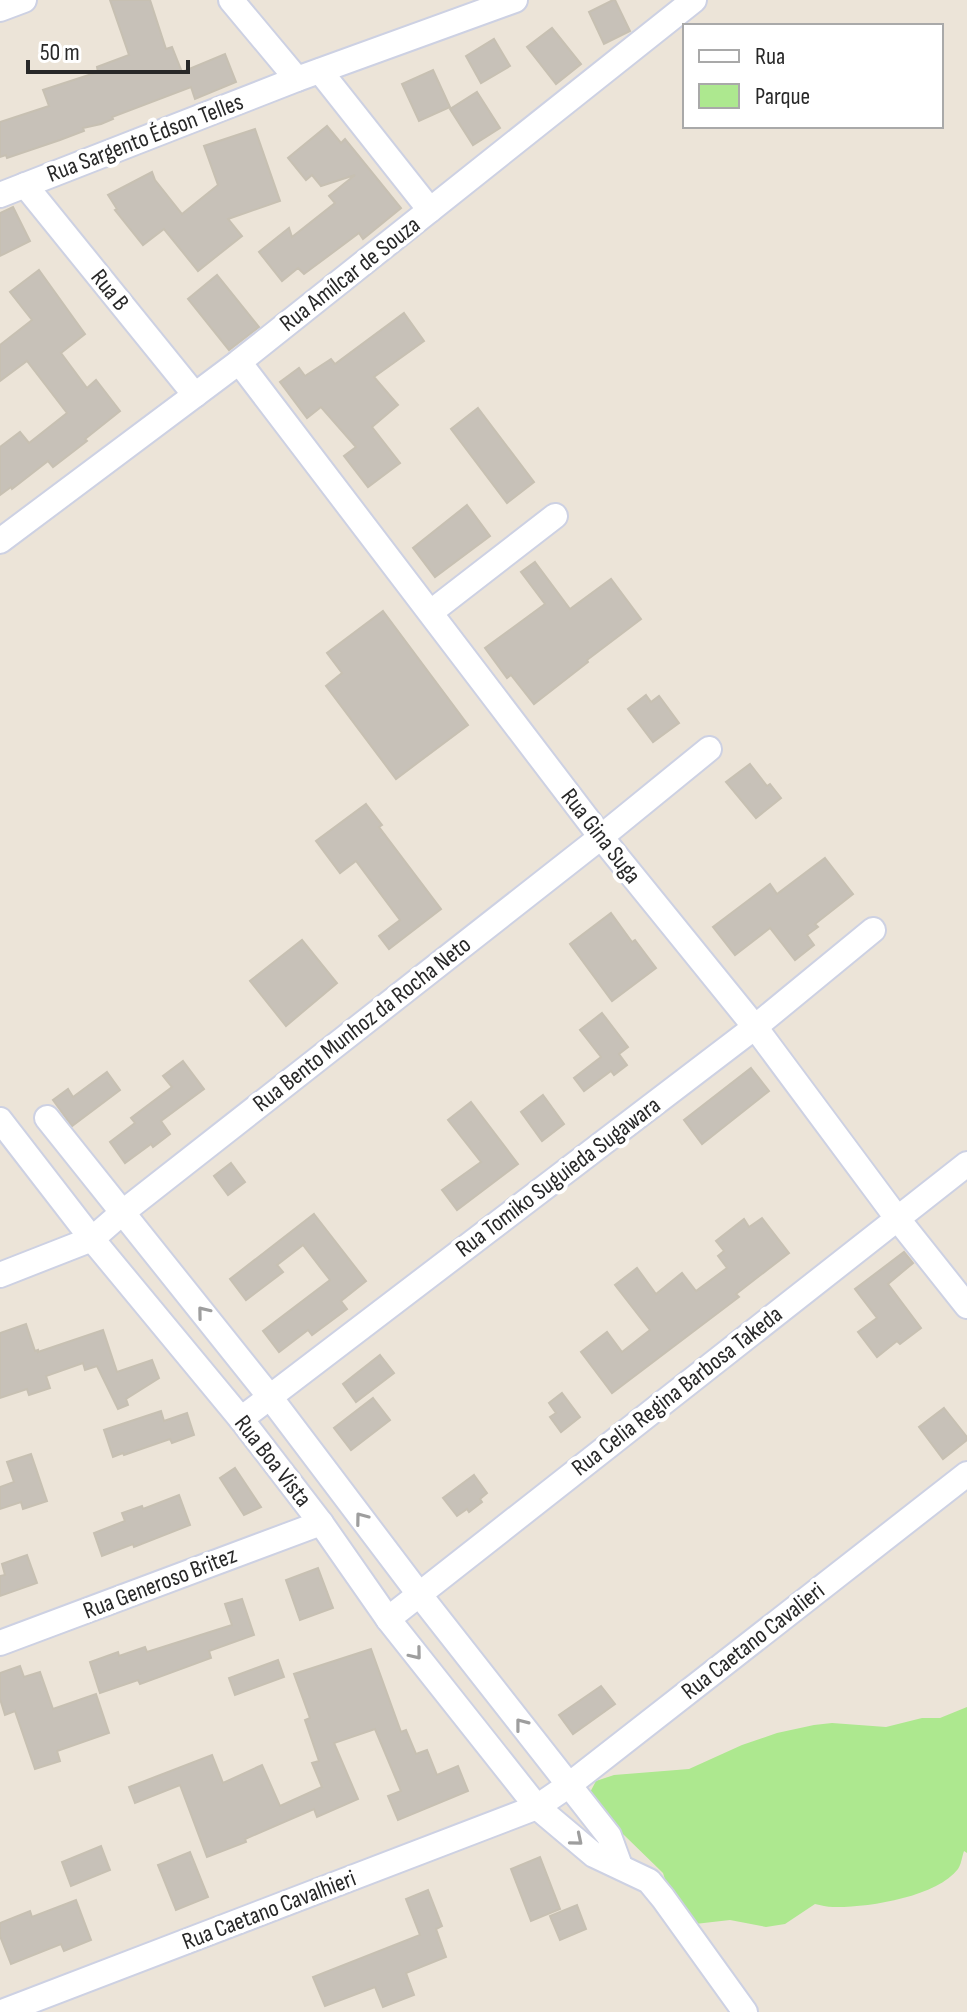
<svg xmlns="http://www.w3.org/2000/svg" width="967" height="2012" font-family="'Sofia Sans Condensed',sans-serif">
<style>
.green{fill:#ade88f}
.building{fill:#c7c1b8;stroke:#c7c0b2;stroke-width:2}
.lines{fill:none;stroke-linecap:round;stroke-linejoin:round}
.minor-casing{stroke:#cdd1e3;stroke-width:28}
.minor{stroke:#fff;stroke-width:24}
.oneway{stroke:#9e9e9e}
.labels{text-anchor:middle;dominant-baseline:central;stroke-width:8;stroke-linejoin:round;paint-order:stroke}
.street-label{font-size:24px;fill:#282828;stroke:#fff}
</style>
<rect width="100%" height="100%" fill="#ece4d8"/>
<path class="green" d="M967,1707V1853L964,1851C962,1857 961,1865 958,1869C937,1897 866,1908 833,1907C827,1907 821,1905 815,1904L785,1924L766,1927L730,1920L695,1924L669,1892L663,1873L624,1835L595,1815L587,1798L596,1781L614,1775L689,1769L742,1745L777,1733L814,1725L832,1723L886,1727L922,1718H940Z"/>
<g class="building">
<path d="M110,0H150L166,49L172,47L182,72L225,54L236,82L195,99L191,87L112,117L113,119L101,124L83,128L84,131L60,140L7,158L6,155L0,157V122L49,106L43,90L98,72L97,67L129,55Z"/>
<path d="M613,0H615L630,31L604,44L589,12Z"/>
<path d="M552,28L581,64L556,84L527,47Z"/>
<path d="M494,39L510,66L481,83L466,56Z"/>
<path d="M433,70L450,107L419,121L402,84Z"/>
<path d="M477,92L500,128L473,145L450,109Z"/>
<path d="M327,126L341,143L345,139L401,208L363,239L359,233L304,274L298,268L282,281L259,252L289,228L292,237L335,203L329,196L355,175L321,186L312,175L306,180L288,158Z"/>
<path d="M255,129L280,201L228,219L242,236L198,271L164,229L143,245L115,210L117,209L108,195L152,172L155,180L182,214L218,185L204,146Z"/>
<path d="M13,207L30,241L0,256V213Z"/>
<path d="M39,270L85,334L61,353L87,388L96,380L120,411L85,439L87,441L53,467L48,461L12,489L11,487L0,495V447L20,432L29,443L67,413L27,361L0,381V345L32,320L10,292Z"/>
<path d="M217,275L259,327L229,350L188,299Z"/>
<path d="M404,313L424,341L374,377L398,405L372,427L400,463L368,487L344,456L356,447L321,407L307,418L280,382L299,368L305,376L331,359L335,364Z"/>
<path d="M478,408L534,482L507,503L451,429Z"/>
<path d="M467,505L490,536L435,577L413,548Z"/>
<path d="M535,562L570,609L611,579L641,619L587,660L588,662L534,704L511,675L507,678L485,648L545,604L521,572Z"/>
<path d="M383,611L468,725L396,779L326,686L342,673L327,653Z"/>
<path d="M646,695L651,702L659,696L679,723L653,742L628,709Z"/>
<path d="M750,764L767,786L770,784L781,798L756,818L726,782Z"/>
<path d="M366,804L382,825L379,827L441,909L389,949L379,936L400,920L356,861L340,873L316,841Z"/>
<path d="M825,858L853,894L815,924L818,927L807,935L814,945L795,960L770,928L735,955L713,927L770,884L777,894Z"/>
<path d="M611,913L632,942L635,940L656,968L612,1001L570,944Z"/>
<path d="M302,940L337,983L286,1026L250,981Z"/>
<path d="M602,1013L628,1047L619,1054L627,1065L614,1075L611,1071L584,1091L574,1078L601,1057L580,1030Z"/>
<path d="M183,1061L204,1089L161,1121L170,1134L153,1147L151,1144L125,1163L110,1142L135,1123L131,1118L172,1087L163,1076Z"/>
<path d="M751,1068L769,1091L702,1144L684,1120Z"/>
<path d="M107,1072L120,1090L72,1126L53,1100L68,1089L73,1097Z"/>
<path d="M543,1095L564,1124L542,1141L521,1112Z"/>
<path d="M471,1102L518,1164L457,1210L442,1190L481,1162L448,1120Z"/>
<path d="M231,1163L245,1182L228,1195L214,1176Z"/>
<path d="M314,1214L366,1281L341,1301L347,1309L312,1335L308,1330L279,1352L263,1331L330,1280L303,1245L277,1265L283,1272L246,1300L230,1279Z"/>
<path d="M762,1218L789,1253L736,1294L739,1297L612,1393L581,1352L607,1332L622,1352L650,1330L615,1285L637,1268L656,1294L682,1273L696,1291L727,1268L718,1256L724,1251L716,1241L744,1219L749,1227Z"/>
<path d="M904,1252L913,1263L888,1284L921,1328L900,1344L897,1341L877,1357L858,1332L877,1318L855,1289Z"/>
<path d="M26,1324L35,1351L38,1350V1352L103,1330L117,1372L152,1360L159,1378L126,1399L128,1405L118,1409L97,1366L85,1370L83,1363L46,1376L50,1388L29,1395L27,1389L0,1398V1333Z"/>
<path d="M380,1355L394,1373L356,1402L343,1384Z"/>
<path d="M562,1393L580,1417L561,1432L550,1417L556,1413L549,1403Z"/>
<path d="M373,1398L390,1420L351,1450L334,1428Z"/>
<path d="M944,1408L967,1437V1440L943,1459L919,1427Z"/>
<path d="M161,1411L164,1421L187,1413L194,1435L172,1443L170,1439L124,1455L123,1453L113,1457L104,1430Z"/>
<path d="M31,1454L47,1501L23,1509L21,1502L0,1509V1487L14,1482L7,1462Z"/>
<path d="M235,1468L261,1507L244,1515L220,1478Z"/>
<path d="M474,1475L487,1493L480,1499L482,1502L469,1512L467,1509L457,1516L443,1498Z"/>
<path d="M179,1495L190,1525L134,1547L133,1544L102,1556L94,1533L125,1521L122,1513L142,1506L143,1509Z"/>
<path d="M27,1555L37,1583L0,1596V1576L5,1575L2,1564Z"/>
<path d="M318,1568L333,1608L300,1620L286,1580Z"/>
<path d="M242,1599L254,1635L209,1651L211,1658L140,1684L138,1680L100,1693L90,1662L118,1652L119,1656L145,1647L147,1652L232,1625L225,1604Z"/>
<path d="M371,1649L401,1732L406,1730L416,1754L427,1750L437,1775L458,1766L468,1791L398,1820L388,1796L401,1791L375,1729L334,1743L358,1799L317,1817L314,1809L245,1839L246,1842L207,1857L180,1785L135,1803L129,1787L212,1755L223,1783L262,1765L280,1806L322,1787L312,1763L319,1761L305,1720L310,1718L294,1674Z"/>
<path d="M278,1660L284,1677L235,1695L229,1678Z"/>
<path d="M20,1666L24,1677L40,1672L53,1709L96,1694L109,1733L57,1751L60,1761L35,1769L15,1711L5,1715L0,1699V1673Z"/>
<path d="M601,1686L615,1704L573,1734L559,1715Z"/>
<path d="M101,1846L110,1870L71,1886L62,1862Z"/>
<path d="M190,1852L208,1897L176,1910L158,1865Z"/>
<path d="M540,1857L560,1909L531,1921L511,1869Z"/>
<path d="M428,1890L442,1926L436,1929L446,1957L406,1973L414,1995L383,2007L375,1987L325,2006L313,1977L420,1935L406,1899Z"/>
<path d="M76,1900L91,1940L64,1951L61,1944L11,1964L0,1936V1923L30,1911L32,1917Z"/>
<path d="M577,1905L586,1929L560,1940L550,1916Z"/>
</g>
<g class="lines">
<g class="minor-casing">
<g id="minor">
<path d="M231,0L297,79"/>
<path d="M0,9L24,0"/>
<path d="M320,71L430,210"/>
<path d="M25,185L195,395"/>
<path d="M0,195L297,79L515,0"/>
<path d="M239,362L601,837L755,1027L897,1218L967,1306"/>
<path d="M0,541L239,362L694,0"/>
<path d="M431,612L555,516"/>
<path d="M47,1118L270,1397L419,1594L609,1836L620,1866"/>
<path d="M0,1120L92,1239L241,1419L321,1523L388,1619L537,1807L594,1855L649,1881L663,1898L745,2012"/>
<path d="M0,1275L92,1239L123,1212L601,837L709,749"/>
<path d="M241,1419L755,1027L873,930"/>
<path d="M388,1619L967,1164"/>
<path d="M0,1643L321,1523"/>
<path d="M2,2012L537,1807L569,1785L967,1474"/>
</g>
</g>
<use href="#minor" class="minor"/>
</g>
<defs><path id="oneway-chevron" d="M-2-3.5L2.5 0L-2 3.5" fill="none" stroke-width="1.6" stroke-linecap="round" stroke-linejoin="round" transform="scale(2)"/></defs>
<g class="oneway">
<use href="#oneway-chevron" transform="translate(203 1312) rotate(-129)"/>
<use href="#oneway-chevron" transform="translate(361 1518) rotate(-127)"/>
<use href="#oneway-chevron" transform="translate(416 1654) rotate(51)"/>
<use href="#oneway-chevron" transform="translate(521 1724) rotate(-128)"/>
<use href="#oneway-chevron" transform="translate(577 1840) rotate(40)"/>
</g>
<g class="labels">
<g class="street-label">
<text transform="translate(145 138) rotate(-21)">Rua Sargento Édson Telles</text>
<text transform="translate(350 274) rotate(-38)">Rua Amílcar de Souza</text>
<text transform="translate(110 290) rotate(51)">Rua B</text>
<text transform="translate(601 836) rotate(52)">Rua Gina Suga</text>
<text transform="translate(362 1024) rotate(-38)">Rua Bento Munhoz da Rocha Neto</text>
<text transform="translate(558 1177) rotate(-37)">Rua Tomiko Suguieda Sugawara</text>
<text transform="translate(677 1391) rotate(-38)">Rua Celia Regina Barbosa Takeda</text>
<text transform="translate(273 1461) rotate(52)">Rua Boa Vista</text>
<text transform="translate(160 1583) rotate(-21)">Rua Generoso Britez</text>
<text transform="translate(753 1641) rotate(-38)">Rua Caetano Cavalieri</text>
<text transform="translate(269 1910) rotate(-21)">Rua Caetano Cavalhieri</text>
</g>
</g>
<rect x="683" y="24" width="260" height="104" fill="#ffffff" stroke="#a9a9a9" stroke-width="2"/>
<rect x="699" y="50" width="40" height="12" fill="#ffffff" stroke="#a9a9a9" stroke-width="2"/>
<text x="755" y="64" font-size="24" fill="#282828">Rua</text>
<rect x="699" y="84" width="40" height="24" fill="#ade88f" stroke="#a9a9a9" stroke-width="2"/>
<text x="755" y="104" font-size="24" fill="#282828">Parque</text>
<path d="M28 60v12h160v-12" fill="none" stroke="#282828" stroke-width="4"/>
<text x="40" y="60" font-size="24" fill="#282828" stroke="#ffffff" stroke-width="6" paint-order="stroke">50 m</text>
</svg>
